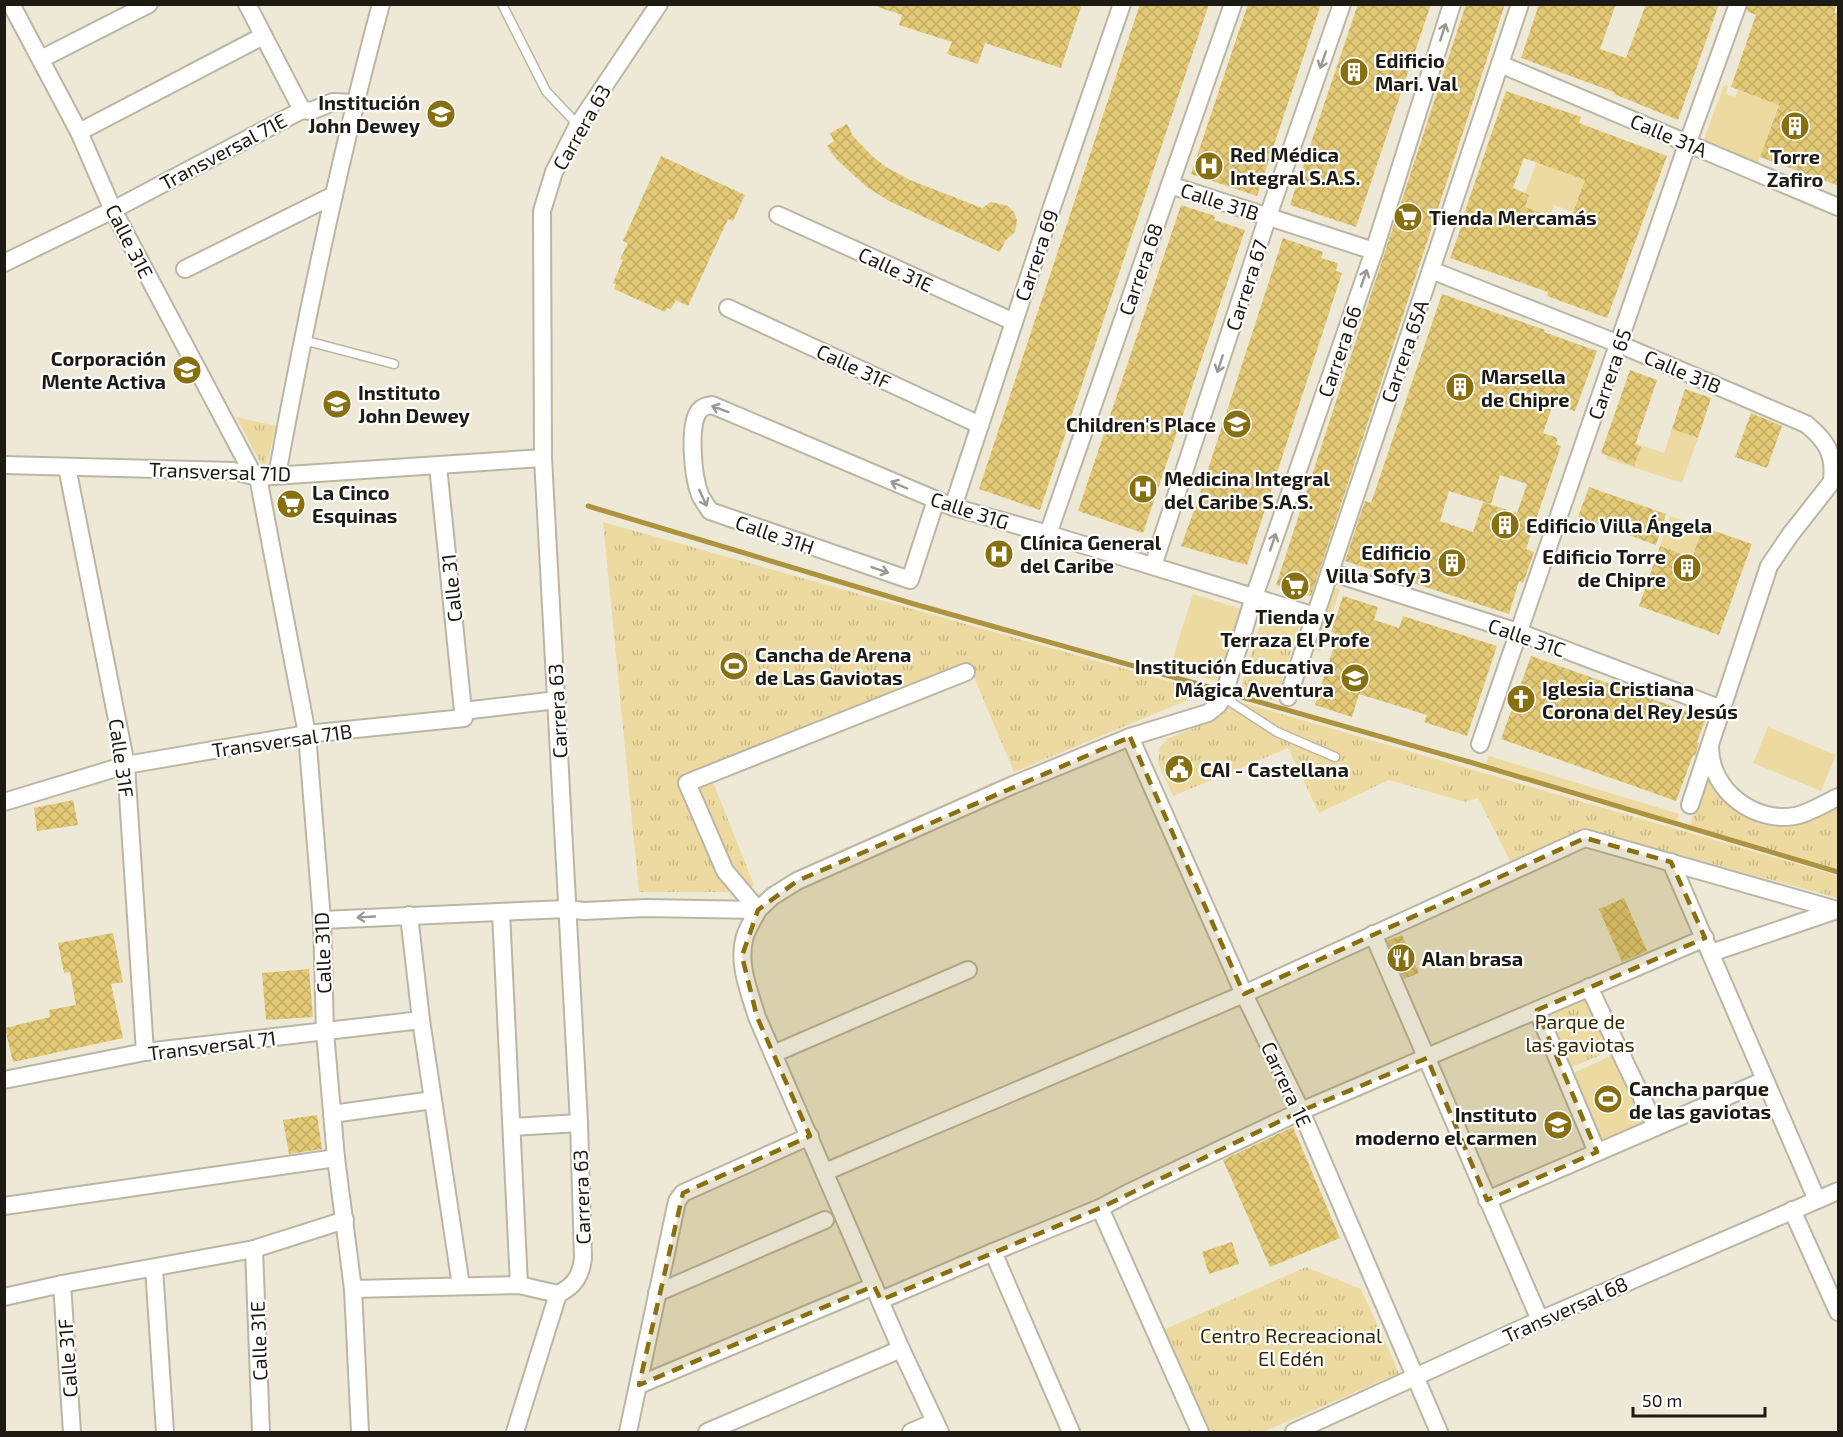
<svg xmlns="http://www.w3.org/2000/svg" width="1843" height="1437" font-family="'Exo 2',sans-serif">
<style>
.grass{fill:#ecdaa0}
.park{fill:url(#park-tufts)}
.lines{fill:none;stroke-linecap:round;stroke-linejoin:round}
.stream{stroke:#ad933e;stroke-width:5}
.building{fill:url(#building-cross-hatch);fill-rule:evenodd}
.lane-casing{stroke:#bbb5a4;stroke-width:11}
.street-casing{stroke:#bbb5a4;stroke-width:20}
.lane{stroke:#fff;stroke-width:8}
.street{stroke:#fff;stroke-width:16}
.oneway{stroke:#999895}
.marked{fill:#886f10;fill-opacity:0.2;stroke:#886f10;stroke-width:4.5;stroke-dasharray:12 8;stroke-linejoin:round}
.labels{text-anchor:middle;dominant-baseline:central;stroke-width:4.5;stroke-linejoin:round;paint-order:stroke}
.poi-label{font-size:20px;font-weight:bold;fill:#1c1a13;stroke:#fff;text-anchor:start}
.street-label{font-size:20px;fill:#1c1a13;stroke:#fff}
.park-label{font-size:20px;fill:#332802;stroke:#fff}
</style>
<defs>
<pattern id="park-tufts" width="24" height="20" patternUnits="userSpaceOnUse" patternTransform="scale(1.5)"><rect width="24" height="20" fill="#ecdaa0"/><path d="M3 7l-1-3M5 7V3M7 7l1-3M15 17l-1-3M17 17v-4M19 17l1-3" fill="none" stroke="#caba89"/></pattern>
<pattern id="building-cross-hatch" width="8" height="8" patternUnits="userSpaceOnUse" patternTransform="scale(1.5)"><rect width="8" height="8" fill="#e3c975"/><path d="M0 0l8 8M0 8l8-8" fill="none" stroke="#c2ac64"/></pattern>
</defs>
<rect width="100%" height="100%" fill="#eee9d6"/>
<g class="grass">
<path d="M1765,78L1785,85L1758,163L1704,139L1724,85L1728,86L1726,94L1735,97L1738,90L1758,97Z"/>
<path d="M1569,149L1561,172L1585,180L1573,212L1554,205L1550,216L1525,207L1529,195L1525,193L1541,151Z"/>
<path d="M1672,429L1698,438L1682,483L1607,459L1608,456L1634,466L1608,434L1664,453Z"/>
<path d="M1670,516L1703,527L1692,558L1660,546Z"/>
<path d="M1336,588L1340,589L1320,652L1313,649L1332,593Z"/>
<path d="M1193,594L1242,609L1219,682L1170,667Z"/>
<path d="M1768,727L1836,755L1821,791L1753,763Z"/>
<path d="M1489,756L1679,814L1677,821L1486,764Z"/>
<path d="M1617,1053L1648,1122L1598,1145L1569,1075Z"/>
</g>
<g class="park">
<path d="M236,417L276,426L265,471Z"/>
<path d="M603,522L1207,692L1014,772L968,663L707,767L754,885L734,892H639Z"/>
<path d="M1268,611L1301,621L1275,701L1240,690L1263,615Z"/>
<path d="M1233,700L1838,876V898L1589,830L1513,867L1478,798L1465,802L1389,780L1319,813L1288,748L1173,796L1158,763L1160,747L1167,739L1216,719Z"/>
<path d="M1708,772C1716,782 1723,797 1732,806C1768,840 1800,826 1838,807V869L1690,825Z"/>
<path d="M1593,996L1615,1049L1567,1069L1545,1016Z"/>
<path d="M1306,1267L1361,1289L1399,1373L1263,1432H1209L1163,1330Z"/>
</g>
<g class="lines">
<g class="stream">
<path d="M588,506L914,604L1212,688"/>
<path d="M1238,696L1473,763L1838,872"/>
</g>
</g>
<g class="building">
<path d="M878,4H1082L1061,68L985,43L978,64L947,54L952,42L899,25L902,15L878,7Z"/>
<path d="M1140,4H1209L1040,510L979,489Z"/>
<path d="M1248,4H1321L1257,196L1191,174Z"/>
<path d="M1358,4H1431L1356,227L1290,205Z"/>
<path d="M1466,4H1505L1311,596L1276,585Z"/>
<path d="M1539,4H1616L1600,49L1626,58L1646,4H1719L1678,120L1614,94V92L1521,58Z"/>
<path d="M1748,4H1837L1834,13L1839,14V186L1760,157L1779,105L1731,87L1756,15L1746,11Z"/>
<path d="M1506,91L1581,117L1579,123L1667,156L1607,318L1547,296L1548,292L1450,258L1466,214H1464ZM1524,158L1585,180L1569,223L1525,207L1529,195L1513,188Z"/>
<path d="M847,124L853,136L872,156L886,167L910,180L982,208L991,202L1008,206L1014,212L1017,220L1015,232L1005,241L1000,252L889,201L867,187L837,160L827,146L834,141L830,133Z"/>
<path d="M661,156L745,195L733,221L728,219L688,306L676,300L671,309L667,308L665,312L614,289L616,284L613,283L623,260L620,259L628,243L623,241Z"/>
<path d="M1181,205L1215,216L1214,220L1245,230L1143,533L1078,511Z"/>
<path d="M1283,238L1323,252L1321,258L1338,263L1336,271L1342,273L1247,565L1181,546L1200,494Z"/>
<path d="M1442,294L1545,330L1544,332L1597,351L1575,411L1553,404L1543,433L1558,438L1556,444L1561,446L1526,549L1534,552L1523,583L1519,581L1509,614L1345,561L1365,501L1371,503ZM1500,475L1527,484L1517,513L1483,502L1473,532L1440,521L1449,491L1491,504Z"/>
<path d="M1630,370L1657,380L1635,445L1641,447L1634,466L1601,453Z"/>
<path d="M1685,389L1711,398L1698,438L1672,429Z"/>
<path d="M1751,413L1782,426L1767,468L1735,457Z"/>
<path d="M1589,487L1666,514L1656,545L1578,517Z"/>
<path d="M1703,527L1752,544L1719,635L1639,606L1660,546L1692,558Z"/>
<path d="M1343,596L1378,607L1374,620L1399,628L1403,616L1497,646L1467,736L1424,722L1427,715L1359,694L1352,717L1315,705L1338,634L1331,632Z"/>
<path d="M1531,656L1706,718L1697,742L1699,743L1695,756L1693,755L1676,801L1501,739Z"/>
<path d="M1181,755L1192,772L1176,783L1165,766Z"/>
<path d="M73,800L78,825L37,831L34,808Z"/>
<path d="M1624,898L1647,951L1622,962L1599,909Z"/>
<path d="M113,933L123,982L111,984L123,1038L13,1062L5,1028L50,1017L49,1010L76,1005L70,972L64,973L58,943Z"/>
<path d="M1402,935L1419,973L1404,979L1387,941Z"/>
<path d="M309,969L313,1017L266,1020L262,973Z"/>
<path d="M317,1115L322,1149L289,1154L283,1120Z"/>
<path d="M1293,1127L1340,1238L1270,1267L1223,1160Z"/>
<path d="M1232,1242L1239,1264L1209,1274L1202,1252Z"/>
</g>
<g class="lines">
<g class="lane-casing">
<g id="lane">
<path d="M502,4L546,91L578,125"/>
<path d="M303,340L394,364"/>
<path d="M1223,697L1277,732L1335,757"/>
</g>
</g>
<g class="street-casing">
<g id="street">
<path d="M11,4L79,132L113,210L254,476"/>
<path d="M247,4L302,110"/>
<path d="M41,59L149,4"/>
<path d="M1500,64L1838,207"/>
<path d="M79,132L263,36"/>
<path d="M1170,185L1374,251"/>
<path d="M778,215L1014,322"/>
<path d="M4,263L113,210L302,110L311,111L333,102L355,103"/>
<path d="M185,269L334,195"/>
<path d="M1431,270L1619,344L1806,424C1826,440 1835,454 1832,480"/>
<path d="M728,308L980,425"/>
<path d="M4,465L233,471L258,477L543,458"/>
<path d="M438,466L463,711"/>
<path d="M67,467L126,765L145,1052"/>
<path d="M277,475C306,317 339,160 381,4"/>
<path d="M258,477L307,734L322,920L325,1032L336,1158L353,1289L360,1432"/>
<path d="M936,500L910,580L710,511C707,506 703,501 700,495C693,477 688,426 699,411C703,406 707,406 712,405L946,504L953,507L1048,534L1315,616"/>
<path d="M953,507L1052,207L1122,4"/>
<path d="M1048,534L1233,4"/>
<path d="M1153,566L1268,216L1342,4"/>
<path d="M1330,572L1518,632L1722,709"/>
<path d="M1288,697L1520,4"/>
<path d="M1130,737L1244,994L1301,1111L1439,1432"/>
<path d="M1480,744L1688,142L1738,4"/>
<path d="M1710,748C1711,791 1754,823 1795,816C1810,813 1825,803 1838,797"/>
<path d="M4,802L126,765L307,734L464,718L463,711L557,700"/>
<path d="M1690,805L1769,566L1790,535L1838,474"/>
<path d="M1671,862L1817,1200"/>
<path d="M501,912L519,1285"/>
<path d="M409,915L421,1020L461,1286"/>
<path d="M322,920L566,909L584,911L645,908L758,910L773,896L797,881L1013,785L1130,737L1208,713L1218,705L1223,697L1254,597L1374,251L1452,4"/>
<path d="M1373,934L1540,1320"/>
<path d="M1711,953L1837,910"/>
<path d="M1589,987L1656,1127"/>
<path d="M1537,1010L1597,1152"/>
<path d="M773,1054L968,970"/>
<path d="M4,1080L145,1052L421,1020"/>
<path d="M332,1114L433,1100"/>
<path d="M512,1127L579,1123"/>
<path d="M825,1172L1244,994L1585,838L1837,910"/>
<path d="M1487,1200L1765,1080"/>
<path d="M4,1206L336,1158"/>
<path d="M1100,1208L1200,1432"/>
<path d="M1792,1210L1838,1312"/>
<path d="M254,1249L261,1432"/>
<path d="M993,1252L1071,1432"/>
<path d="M154,1268L165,1432"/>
<path d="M62,1284L72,1432"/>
<path d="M353,1289L519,1285L558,1294"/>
<path d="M657,1293L825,1220"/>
<path d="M4,1297L62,1284L254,1249L345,1220"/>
<path d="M881,1300L993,1252L1100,1208L1128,1193L1301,1111L1705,938"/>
<path d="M639,1385L874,1286"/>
<path d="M515,1432L558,1294C575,1286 581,1275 583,1258L579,1123L543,458L542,211L554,172L578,125L659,4"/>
<path d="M628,1432L677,1201L683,1193L810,1136"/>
<path d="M707,1432L901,1349"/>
<path d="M911,1432L935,1422"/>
<path d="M940,1432L901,1349L757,1017C749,991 737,963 745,936C748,927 754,918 758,910L725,871L687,783L966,672"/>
<path d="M1294,1432L1540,1320L1838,1191"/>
</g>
</g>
<use href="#lane" class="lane"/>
<use href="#street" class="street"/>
</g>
<defs><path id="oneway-shaft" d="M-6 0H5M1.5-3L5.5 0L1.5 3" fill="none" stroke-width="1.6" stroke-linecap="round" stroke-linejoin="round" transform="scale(1.5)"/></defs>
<g class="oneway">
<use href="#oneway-shaft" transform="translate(1443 32) rotate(-72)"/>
<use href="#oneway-shaft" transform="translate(1323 60) rotate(109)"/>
<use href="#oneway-shaft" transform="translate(1364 278) rotate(-71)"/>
<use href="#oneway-shaft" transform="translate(1220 364) rotate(108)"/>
<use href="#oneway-shaft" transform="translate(720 409) rotate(-160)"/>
<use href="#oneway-shaft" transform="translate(899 485) rotate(-157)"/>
<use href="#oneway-shaft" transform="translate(703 498) rotate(65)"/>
<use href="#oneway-shaft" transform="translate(1273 542) rotate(-71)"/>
<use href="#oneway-shaft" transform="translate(880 570) rotate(19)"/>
<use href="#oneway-shaft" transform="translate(366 917) rotate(177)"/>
</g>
<path class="marked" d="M1130,737L1244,994L1585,838L1671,862L1705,938L1537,1010L1597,1152L1487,1200L1427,1058L1301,1111L1100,1208L881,1300L874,1286L639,1385L683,1193L810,1136L757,1017L742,956L758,910L797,881Z"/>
<defs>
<g id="building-disc" transform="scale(1.5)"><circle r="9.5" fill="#886f10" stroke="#fff"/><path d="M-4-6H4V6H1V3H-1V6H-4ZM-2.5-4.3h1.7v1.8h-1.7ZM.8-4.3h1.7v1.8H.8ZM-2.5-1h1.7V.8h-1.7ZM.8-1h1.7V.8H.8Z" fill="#fff"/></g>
<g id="school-disc" transform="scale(1.5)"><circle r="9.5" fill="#886f10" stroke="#fff"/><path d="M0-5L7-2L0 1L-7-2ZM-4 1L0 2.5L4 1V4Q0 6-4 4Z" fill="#fff"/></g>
<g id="hospital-disc" transform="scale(1.5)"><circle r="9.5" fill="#886f10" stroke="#fff"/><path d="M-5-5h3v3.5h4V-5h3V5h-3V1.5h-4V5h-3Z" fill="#fff"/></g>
<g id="supermarket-disc" transform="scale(1.5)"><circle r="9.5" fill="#886f10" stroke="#fff"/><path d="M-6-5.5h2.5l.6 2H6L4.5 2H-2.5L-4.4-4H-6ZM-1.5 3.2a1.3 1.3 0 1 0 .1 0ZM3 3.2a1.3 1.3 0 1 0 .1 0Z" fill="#fff"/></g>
<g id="stadium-disc" transform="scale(1.5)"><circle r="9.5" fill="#886f10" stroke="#fff"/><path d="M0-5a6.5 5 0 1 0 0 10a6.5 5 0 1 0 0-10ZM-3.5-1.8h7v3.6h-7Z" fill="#fff"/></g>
<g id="church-disc" transform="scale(1.5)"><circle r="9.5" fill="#886f10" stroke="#fff"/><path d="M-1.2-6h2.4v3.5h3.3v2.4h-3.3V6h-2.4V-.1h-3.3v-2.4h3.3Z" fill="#fff"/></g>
<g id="civic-disc" transform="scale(1.5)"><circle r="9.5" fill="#886f10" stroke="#fff"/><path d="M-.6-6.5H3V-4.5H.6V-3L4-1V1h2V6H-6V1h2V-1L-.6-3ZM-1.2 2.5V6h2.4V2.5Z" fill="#fff"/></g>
<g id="restaurant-disc" transform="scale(1.5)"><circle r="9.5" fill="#886f10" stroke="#fff"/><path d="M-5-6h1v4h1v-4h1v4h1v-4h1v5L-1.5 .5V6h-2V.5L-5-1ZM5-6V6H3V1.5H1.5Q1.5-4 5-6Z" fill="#fff"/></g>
</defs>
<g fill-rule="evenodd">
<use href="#building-disc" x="1354" y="72"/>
<use href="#school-disc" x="441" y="114"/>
<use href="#building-disc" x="1795" y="126"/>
<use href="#hospital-disc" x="1209" y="166"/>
<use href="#supermarket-disc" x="1408" y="217"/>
<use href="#school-disc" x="187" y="370"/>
<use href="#building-disc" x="1460" y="387"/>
<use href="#school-disc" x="337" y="404"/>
<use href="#school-disc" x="1237" y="424"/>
<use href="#hospital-disc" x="1143" y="489"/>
<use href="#supermarket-disc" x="291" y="504"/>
<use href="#building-disc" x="1505" y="525"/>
<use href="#hospital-disc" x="999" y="554"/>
<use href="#building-disc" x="1452" y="563"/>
<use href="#building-disc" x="1687" y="568"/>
<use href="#supermarket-disc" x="1295" y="586"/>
<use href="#stadium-disc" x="734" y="666"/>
<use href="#school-disc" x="1355" y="678"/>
<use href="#church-disc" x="1521" y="699"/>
<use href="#civic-disc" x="1179" y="769"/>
<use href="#restaurant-disc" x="1401" y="958"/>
<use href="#stadium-disc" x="1608" y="1099"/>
<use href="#school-disc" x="1558" y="1125"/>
</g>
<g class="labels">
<g class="poi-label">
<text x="1375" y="60">Edificio<tspan x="1375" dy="23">Mari. Val</tspan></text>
<text x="420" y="102" text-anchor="end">Institución<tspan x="420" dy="23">John Dewey</tspan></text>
<text x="1230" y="154">Red Médica<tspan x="1230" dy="23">Integral S.A.S.</tspan></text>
<text x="1795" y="156" text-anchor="middle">Torre<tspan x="1795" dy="23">Zafiro</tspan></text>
<text x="1429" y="217">Tienda Mercamás</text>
<text x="166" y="358" text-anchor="end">Corporación<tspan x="166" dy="23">Mente Activa</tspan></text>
<text x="1481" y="376">Marsella<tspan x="1481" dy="23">de Chipre</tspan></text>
<text x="358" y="392">Instituto<tspan x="358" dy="23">John Dewey</tspan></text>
<text x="1216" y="424" text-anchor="end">Children's Place</text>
<text x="1164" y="478">Medicina Integral<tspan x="1164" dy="23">del Caribe S.A.S.</tspan></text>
<text x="312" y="492">La Cinco<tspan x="312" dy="23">Esquinas</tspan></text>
<text x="1526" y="525">Edificio Villa Ángela</text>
<text x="1020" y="542">Clínica General<tspan x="1020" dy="23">del Caribe</tspan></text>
<text x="1431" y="552" text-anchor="end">Edificio<tspan x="1431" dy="23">Villa Sofy 3</tspan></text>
<text x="1666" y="556" text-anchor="end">Edificio Torre<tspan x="1666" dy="23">de Chipre</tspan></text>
<text x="1295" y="616" text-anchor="middle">Tienda y<tspan x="1295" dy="23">Terraza El Profe</tspan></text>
<text x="755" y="654">Cancha de Arena<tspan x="755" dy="23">de Las Gaviotas</tspan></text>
<text x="1334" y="666" text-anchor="end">Institución Educativa<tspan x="1334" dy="23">Mágica Aventura</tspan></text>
<text x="1542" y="688">Iglesia Cristiana<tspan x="1542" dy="23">Corona del Rey Jesús</tspan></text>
<text x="1200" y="769">CAI - Castellana</text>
<text x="1422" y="958">Alan brasa</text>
<text x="1629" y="1088">Cancha parque<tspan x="1629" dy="23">de las gaviotas</tspan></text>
<text x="1537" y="1114" text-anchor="end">Instituto<tspan x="1537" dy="23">moderno el carmen</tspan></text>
</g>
<g class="street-label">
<text transform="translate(581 127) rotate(-60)">Carrera 63</text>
<text transform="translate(1669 135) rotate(23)">Calle 31A</text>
<text transform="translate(223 151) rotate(-28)">Transversal 71E</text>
<text transform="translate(1220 201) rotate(18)">Calle 31B</text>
<text transform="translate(130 241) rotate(63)">Calle 31E</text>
<text transform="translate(1036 255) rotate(-71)">Carrera 69</text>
<text transform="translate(896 269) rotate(25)">Calle 31E</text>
<text transform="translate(1140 269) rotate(-71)">Carrera 68</text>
<text transform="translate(1246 285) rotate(-72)">Carrera 67</text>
<text transform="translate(1339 351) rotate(-71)">Carrera 66</text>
<text transform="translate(1404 351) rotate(-71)">Carrera 65A</text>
<text transform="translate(854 366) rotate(25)">Calle 31F</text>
<text transform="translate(1683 371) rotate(23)">Calle 31B</text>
<text transform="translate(1609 374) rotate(-71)">Carrera 65</text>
<text transform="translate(220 471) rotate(2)">Transversal 71D</text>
<text transform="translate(970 510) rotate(18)">Calle 31G</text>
<text transform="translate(775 534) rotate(19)">Calle 31H</text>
<text transform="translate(451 588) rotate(-96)">Calle 31</text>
<text transform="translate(1527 637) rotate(19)">Calle 31C</text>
<text transform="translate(557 711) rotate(-93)">Carrera 63</text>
<text transform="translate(282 740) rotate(-8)">Transversal 71B</text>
<text transform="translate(122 758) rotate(82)">Calle 31F</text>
<text transform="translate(322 953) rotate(-92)">Calle 31D</text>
<text transform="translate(212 1045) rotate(-7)">Transversal 71</text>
<text transform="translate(1287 1084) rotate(65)">Carrera 1E</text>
<text transform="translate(581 1197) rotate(-92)">Carrera 63</text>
<text transform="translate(1565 1309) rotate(-24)">Transversal 68</text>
<text transform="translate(258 1341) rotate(-92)">Calle 31E</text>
<text transform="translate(67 1358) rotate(-94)">Calle 31F</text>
</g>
<g class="park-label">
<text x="1580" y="1021">Parque de<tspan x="1580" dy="23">las gaviotas</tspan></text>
<text x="1291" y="1335">Centro Recreacional<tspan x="1291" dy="23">El Edén</tspan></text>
</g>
</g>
<rect width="1843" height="1437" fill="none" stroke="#1c1a13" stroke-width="12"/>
<path d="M1633 1407v9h132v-9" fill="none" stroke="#1c1a13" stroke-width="3"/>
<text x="1642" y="1407" font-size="18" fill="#1c1a13" stroke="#ffffff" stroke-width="4.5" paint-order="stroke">50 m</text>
</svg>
